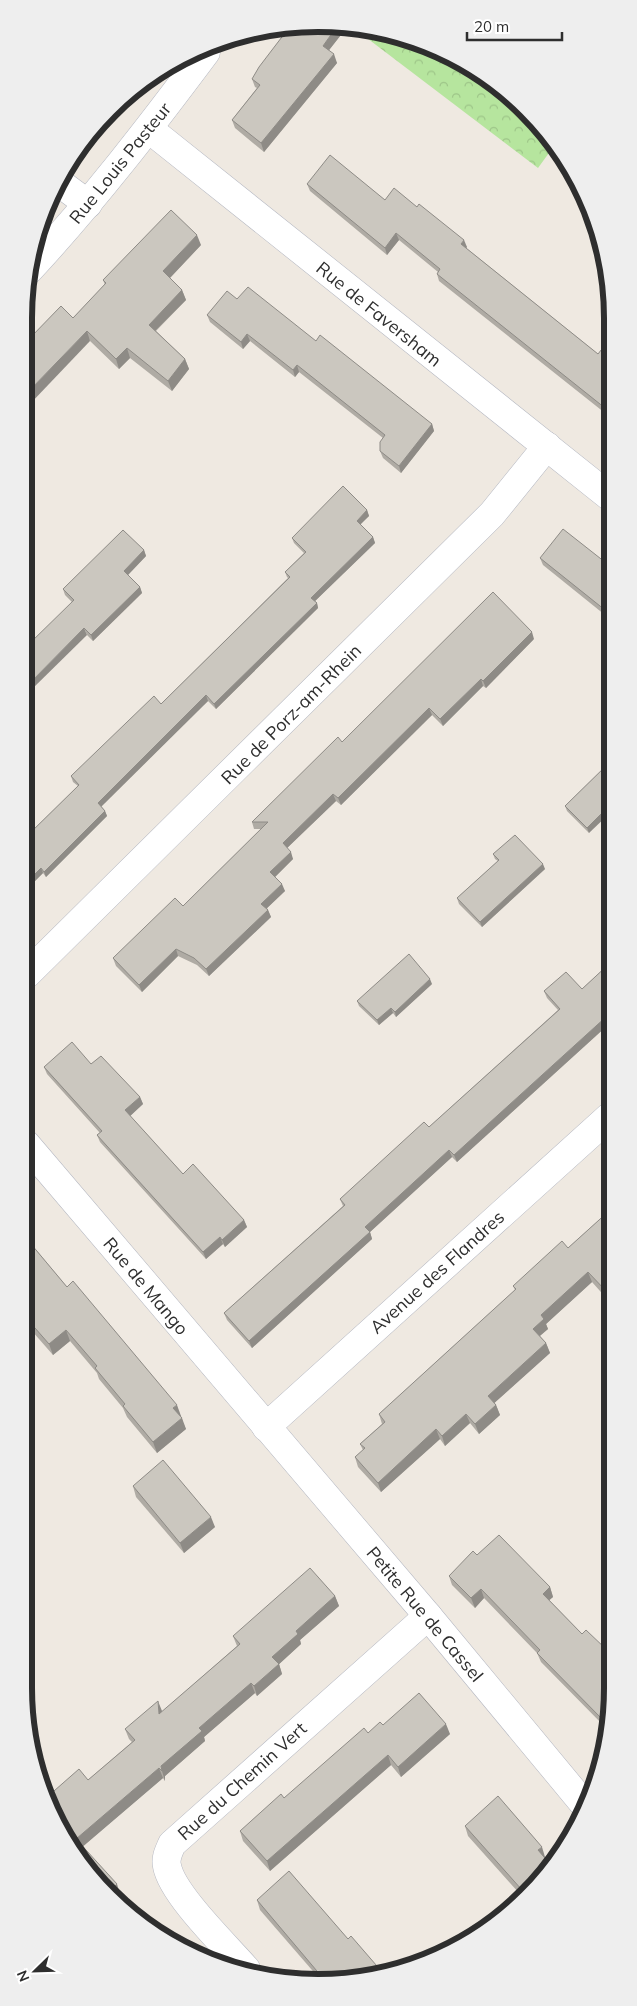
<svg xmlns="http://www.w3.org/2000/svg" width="637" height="2006" font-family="Mulish,sans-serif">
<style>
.park{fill:url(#park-crowns)}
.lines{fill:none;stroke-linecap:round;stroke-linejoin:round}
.minor-casing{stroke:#b4b7c1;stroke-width:29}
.minor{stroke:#fff;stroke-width:28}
.wall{fill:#afaba4}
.shaded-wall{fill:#8e8b86}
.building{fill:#cbc7bf;stroke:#8e8b86}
.labels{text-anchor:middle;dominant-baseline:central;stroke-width:4.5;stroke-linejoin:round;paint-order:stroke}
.street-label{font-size:18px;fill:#2e2e2e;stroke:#fff}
.rim{fill:none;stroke:#2e2e2e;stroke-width:6}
</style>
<defs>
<pattern id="park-crowns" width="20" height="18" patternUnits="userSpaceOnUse" patternTransform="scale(1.25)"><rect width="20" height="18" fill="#b6e59e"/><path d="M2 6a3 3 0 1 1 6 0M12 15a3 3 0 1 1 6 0" fill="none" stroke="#9dc588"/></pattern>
</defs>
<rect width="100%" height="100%" fill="#efe9e1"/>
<path class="park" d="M355,29H376L466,63L540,124L554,146L538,168Z"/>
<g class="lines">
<g class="minor-casing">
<g id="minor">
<path d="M149,129L610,497"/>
<path d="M61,184L88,204"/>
<path d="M29,270C93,201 150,127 206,52"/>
<path d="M27,974L492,514L547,446"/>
<path d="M26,1144L428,1616L583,1803"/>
<path d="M266,1427L609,1117"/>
<path d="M246,1969C226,1946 172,1894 167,1866C165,1858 169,1851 172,1844L428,1616"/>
</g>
</g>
<use href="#minor" class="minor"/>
</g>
<g class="wall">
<path d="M344,31L329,50L337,63L264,152L235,128L232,120L257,88L255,87L252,79Z"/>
<path d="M307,184L385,200L467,247L466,248L598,354L611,342L610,417L439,281L437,274L438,272L399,240L387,255L310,191Z"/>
<path d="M201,245L170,278L182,290L186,300L156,331L185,359L189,369L172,391L130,358L119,369L90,341L73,318L105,285L103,280Z"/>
<path d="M237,299L316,341L432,424L434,431L401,473L383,458L380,451L383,438L299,372L295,377L250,341L243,349L210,322L207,315Z"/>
<path d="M367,510L369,516L360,524L373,537L375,543L315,601L317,603L318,608L216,709L208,701L101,806L105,811L107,816L46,877L43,873L32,884L27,879V836L78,786L73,782L71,776L161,704L288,578L287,577L285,572L304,553L294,543L292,538Z"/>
<path d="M144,550L146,556L128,575L140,587L142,593L93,641L87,635L72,602L65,595L63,589Z"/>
<path d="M540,558L610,566V619L543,565Z"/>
<path d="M534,639L486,688L483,686L443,726L432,715L341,805L336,801L287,848L293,859L275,877L285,891L267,908L268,910L271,917L209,976L197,965L178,956L142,992L116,966L113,958L183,906L261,829H254L252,822L342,742Z"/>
<path d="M610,762L589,833L567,811L565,806Z"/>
<path d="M493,854L545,869L482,927L459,904L457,898L498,861L495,859Z"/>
<path d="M609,964V1024L457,1162L452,1157L370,1232L372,1239L252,1348L227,1320L224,1313L343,1206L340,1199L429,1127L558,1010L547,998L544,991L582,989Z"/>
<path d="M432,984L396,1017L393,1013L379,1025L359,1006L357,1001Z"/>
<path d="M91,1064L140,1097L143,1104L130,1116L183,1174L244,1220L247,1227L225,1247L223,1244L206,1259L100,1142L97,1135L100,1133L47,1074L44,1067Z"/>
<path d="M609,1211L608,1300L592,1282L546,1324L548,1329L540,1336L546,1343L550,1353L494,1403L496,1405L500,1415L479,1434L470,1423L445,1446L440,1439L381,1492L358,1467L355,1457L363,1450L360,1444L382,1424L379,1414L515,1290L513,1286L568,1248Z"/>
<path d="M26,1238L67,1287L181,1416L180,1417L186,1429L157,1453L127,1417L123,1408L99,1379L97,1373L70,1341L53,1355L32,1331L30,1333L25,1328Z"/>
<path d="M133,1486L215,1527L184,1553L136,1497Z"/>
<path d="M477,1555L550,1587L553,1597L549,1600L582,1634L607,1729L541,1662L537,1653L484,1598L475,1608L452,1585L449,1576Z"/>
<path d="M335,1596L339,1606L300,1640L301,1644L279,1664L282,1674L257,1696L255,1693L204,1737L205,1741L165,1776V1781L163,1778L83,1846L120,1894L97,1882L46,1800L88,1780L132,1742L129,1739L125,1729L162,1712L237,1646L233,1636Z"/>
<path d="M383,1725L450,1734L401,1777L391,1765L270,1871L243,1841L240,1831L284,1798L368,1733Z"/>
<path d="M465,1826L545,1857L544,1858L550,1864L518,1897L517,1894L519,1893L468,1836Z"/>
<path d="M257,1900L348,1939L383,1973L318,1977L260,1910Z"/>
</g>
<g class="shaded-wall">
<path d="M335,29H344V31L326,54L323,46Z"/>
<path d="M334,54L337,63L264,152L261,143Z"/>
<path d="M396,233L399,240L387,255L385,248Z"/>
<path d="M197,235L201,245L167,281L163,271Z"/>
<path d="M464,240L467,247L464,251L461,244Z"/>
<path d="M182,290L186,300L152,334L149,325Z"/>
<path d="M87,331L90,341L29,405V391Z"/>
<path d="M247,334L250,341L243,349L241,342Z"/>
<path d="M127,348L130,358L119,369L116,359Z"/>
<path d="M185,359L189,369L172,391L168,381Z"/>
<path d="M297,365L299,372L295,377L293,370Z"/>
<path d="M432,424L434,431L401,473L399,466Z"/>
<path d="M367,510L369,516L359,526L357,521Z"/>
<path d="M373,537L375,543L313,603L311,598Z"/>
<path d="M144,550L146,556L126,577L124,571Z"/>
<path d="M140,587L142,593L93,641L91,635Z"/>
<path d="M317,603L318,608L216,709L214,704Z"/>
<path d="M84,628L87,635L28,693V685Z"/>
<path d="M532,632L534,639L486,688L483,681Z"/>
<path d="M481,679L483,686L443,726L440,719Z"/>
<path d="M206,695L208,701L100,808L98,803Z"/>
<path d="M429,708L432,715L341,805L338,798Z"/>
<path d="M333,794L336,801L285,850L283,843Z"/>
<path d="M610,805V813L589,833L587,828Z"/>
<path d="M105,811L107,816L46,877L44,872Z"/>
<path d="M291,852L293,859L273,879L270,872Z"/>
<path d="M543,864L545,869L482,927L480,922Z"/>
<path d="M41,868L43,873L32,884L30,879Z"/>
<path d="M282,884L285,891L264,911L261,904Z"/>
<path d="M268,910L271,917L209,976L206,969Z"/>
<path d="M176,949L178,956L142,992L139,985Z"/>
<path d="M430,979L432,984L396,1017L395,1012Z"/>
<path d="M391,1008L393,1013L379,1025L377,1020Z"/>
<path d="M607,1016L609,1024L457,1162L454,1155Z"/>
<path d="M140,1097L143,1104L128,1118L125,1110Z"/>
<path d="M449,1150L452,1157L370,1232L372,1239L252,1348L249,1341L365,1227Z"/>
<path d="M244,1220L247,1227L225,1247L222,1240Z"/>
<path d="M220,1237L223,1244L206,1259L203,1252Z"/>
<path d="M588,1272L592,1282L546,1324L548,1329L536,1339L533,1329L541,1315Z"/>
<path d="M609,1288L608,1299L606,1291Z"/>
<path d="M28,1320L32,1331L30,1333L26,1322Z"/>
<path d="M66,1330L70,1341L53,1355L49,1344Z"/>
<path d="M546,1343L550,1353L491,1406L488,1396Z"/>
<path d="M177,1405L181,1416L177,1419L173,1408Z"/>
<path d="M496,1405L500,1415L479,1434L475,1424Z"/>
<path d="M466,1414L470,1423L445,1446L442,1436Z"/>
<path d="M182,1418L186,1429L157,1453L153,1442Z"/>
<path d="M436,1429L440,1439L381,1492L378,1483Z"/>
<path d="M211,1517L215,1527L184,1553L180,1543Z"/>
<path d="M550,1587L553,1597L546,1603L543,1594Z"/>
<path d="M481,1589L484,1598L475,1608L471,1598Z"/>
<path d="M335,1596L339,1606L300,1640L301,1644L276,1667L272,1657L296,1631Z"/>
<path d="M279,1664L282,1674L257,1696L254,1686Z"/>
<path d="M251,1683L255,1693L204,1737L205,1741L165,1776V1781L162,1771L161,1766L199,1728Z"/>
<path d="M158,1701L162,1711V1724L159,1714Z"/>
<path d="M608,1715V1728L607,1729L603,1720Z"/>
<path d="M446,1724L450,1734L401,1777L398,1767Z"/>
<path d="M388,1755L391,1765L270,1871L267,1861Z"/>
<path d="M159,1768L163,1778L80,1849L76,1839Z"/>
<path d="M542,1847L545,1857L541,1860L538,1850Z"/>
<path d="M117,1884L120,1894L114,1887Z"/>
</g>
<g class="building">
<path d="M288,29H335L323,46L334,54L261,143L232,120L260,85L252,79L259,67Z"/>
<path d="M330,155L385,200L394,188L417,207L419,204L464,240L461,244L598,354L609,340L611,342L610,412L437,274L440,269L396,233L385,248L307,184Z"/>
<path d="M171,210L197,235L163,271L182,290L149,325L185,359L168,381L127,348L116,359L87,331L29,391V339L61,306L73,318L106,283L103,280Z"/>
<path d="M248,287L316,341L320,335L432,424L399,466L380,451V442L385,435L297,365L293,370L247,334L241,342L207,315L227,291L237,299Z"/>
<path d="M343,486L367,510L357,521L373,537L311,598L317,603L214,704L206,695L98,803L105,811L44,872L41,868L30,879L27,876V836L79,785L71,776L154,696L161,704L290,577L285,572L306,552L292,538Z"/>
<path d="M563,529L610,566V614L540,558Z"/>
<path d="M123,530L144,550L124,571L140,587L91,635L84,628L28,685V645L74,600L63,589Z"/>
<path d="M493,592L532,632L483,681L481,679L440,719L429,708L338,798L333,794L283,843L291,852L270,872L282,884L261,904L268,910L206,969L194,958L176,949L139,985L113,958L175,898L183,906L268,822H252L338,737L342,742Z"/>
<path d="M610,762V805L587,828L565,806Z"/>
<path d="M515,835L543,864L480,922L457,898L499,860L493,854Z"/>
<path d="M409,954L430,979L395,1012L391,1008L377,1020L357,1001Z"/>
<path d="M609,964V1018L607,1016L454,1155L449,1150L365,1227L370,1232L249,1341L224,1313L345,1205L340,1199L424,1122L429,1127L560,1009L544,991L566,972L582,989Z"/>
<path d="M72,1042L91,1064L101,1056L140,1097L125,1110L183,1174L193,1164L244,1220L222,1240L220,1237L203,1252L97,1135L102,1131L44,1067Z"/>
<path d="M609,1211V1288L606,1291L588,1272L541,1315L544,1319L533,1329L546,1343L488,1396L496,1405L475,1424L466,1414L442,1436L436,1429L378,1483L355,1457L365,1448L360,1444L385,1422L379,1414L516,1289L513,1286L562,1241L568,1248Z"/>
<path d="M26,1238L67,1287L73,1281L177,1405L173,1408L182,1418L153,1442L123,1406L125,1404L95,1368L97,1366L66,1330L49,1344L28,1320L26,1322L25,1321Z"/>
<path d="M163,1460L211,1517L180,1543L133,1486Z"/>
<path d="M499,1535L550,1587L543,1594L582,1634L586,1630L607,1650L608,1649V1715L603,1720L537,1653L540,1650L481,1589L471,1598L449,1576L473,1551L477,1555Z"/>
<path d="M310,1568L335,1596L296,1631L298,1634L272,1657L279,1664L254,1686L251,1683L199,1728L202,1731L161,1766L162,1771L159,1768L76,1839L117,1884L114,1887L133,1910L97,1882L46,1800V1798L79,1769L88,1780L135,1740L125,1729L158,1701L159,1714L240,1644L233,1636Z"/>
<path d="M419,1693L446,1724L398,1767L388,1755L267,1861L240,1831L281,1794L284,1798L364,1728L368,1733L380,1722L383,1725Z"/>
<path d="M498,1796L542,1847L538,1850L550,1864L519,1896L517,1894L522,1890L465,1826Z"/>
<path d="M289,1871L348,1939L351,1936L383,1973L322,1977L257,1900Z"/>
</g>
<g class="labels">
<g class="street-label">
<text transform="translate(120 163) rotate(-51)">Rue Louis Pasteur</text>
<text transform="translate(379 314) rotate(39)">Rue de Faversham</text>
<text transform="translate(291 714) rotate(-45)">Rue de Porz-am-Rhein</text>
<text transform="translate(437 1272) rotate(-42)">Avenue des Flandres</text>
<text transform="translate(146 1286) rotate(50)">Rue de Mango</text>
<text transform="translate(425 1614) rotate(50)">Petite Rue de Cassel</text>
<text transform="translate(242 1781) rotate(-42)">Rue du Chemin Vert</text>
</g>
</g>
<path d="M0 0H637V2006H0ZM318 32H318A286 286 0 0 1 604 318V1688A286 286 0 0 1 318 1974H318A286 286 0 0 1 32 1688V318A286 286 0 0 1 318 32Z" fill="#eee" fill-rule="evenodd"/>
<path class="rim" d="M318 32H318A286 286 0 0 1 604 318V1688A286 286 0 0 1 318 1974H318A286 286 0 0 1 32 1688V318A286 286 0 0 1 318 32Z"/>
<g transform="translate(35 1971) rotate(247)" stroke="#ffffff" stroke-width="4" paint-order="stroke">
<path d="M0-4L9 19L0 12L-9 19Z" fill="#2e2e2e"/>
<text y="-8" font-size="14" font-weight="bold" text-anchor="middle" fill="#2e2e2e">N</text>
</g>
<path d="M467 32v8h95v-8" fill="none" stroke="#2e2e2e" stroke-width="2.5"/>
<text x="474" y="32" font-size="15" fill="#2e2e2e" stroke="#ffffff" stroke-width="4" paint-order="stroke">20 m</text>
</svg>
